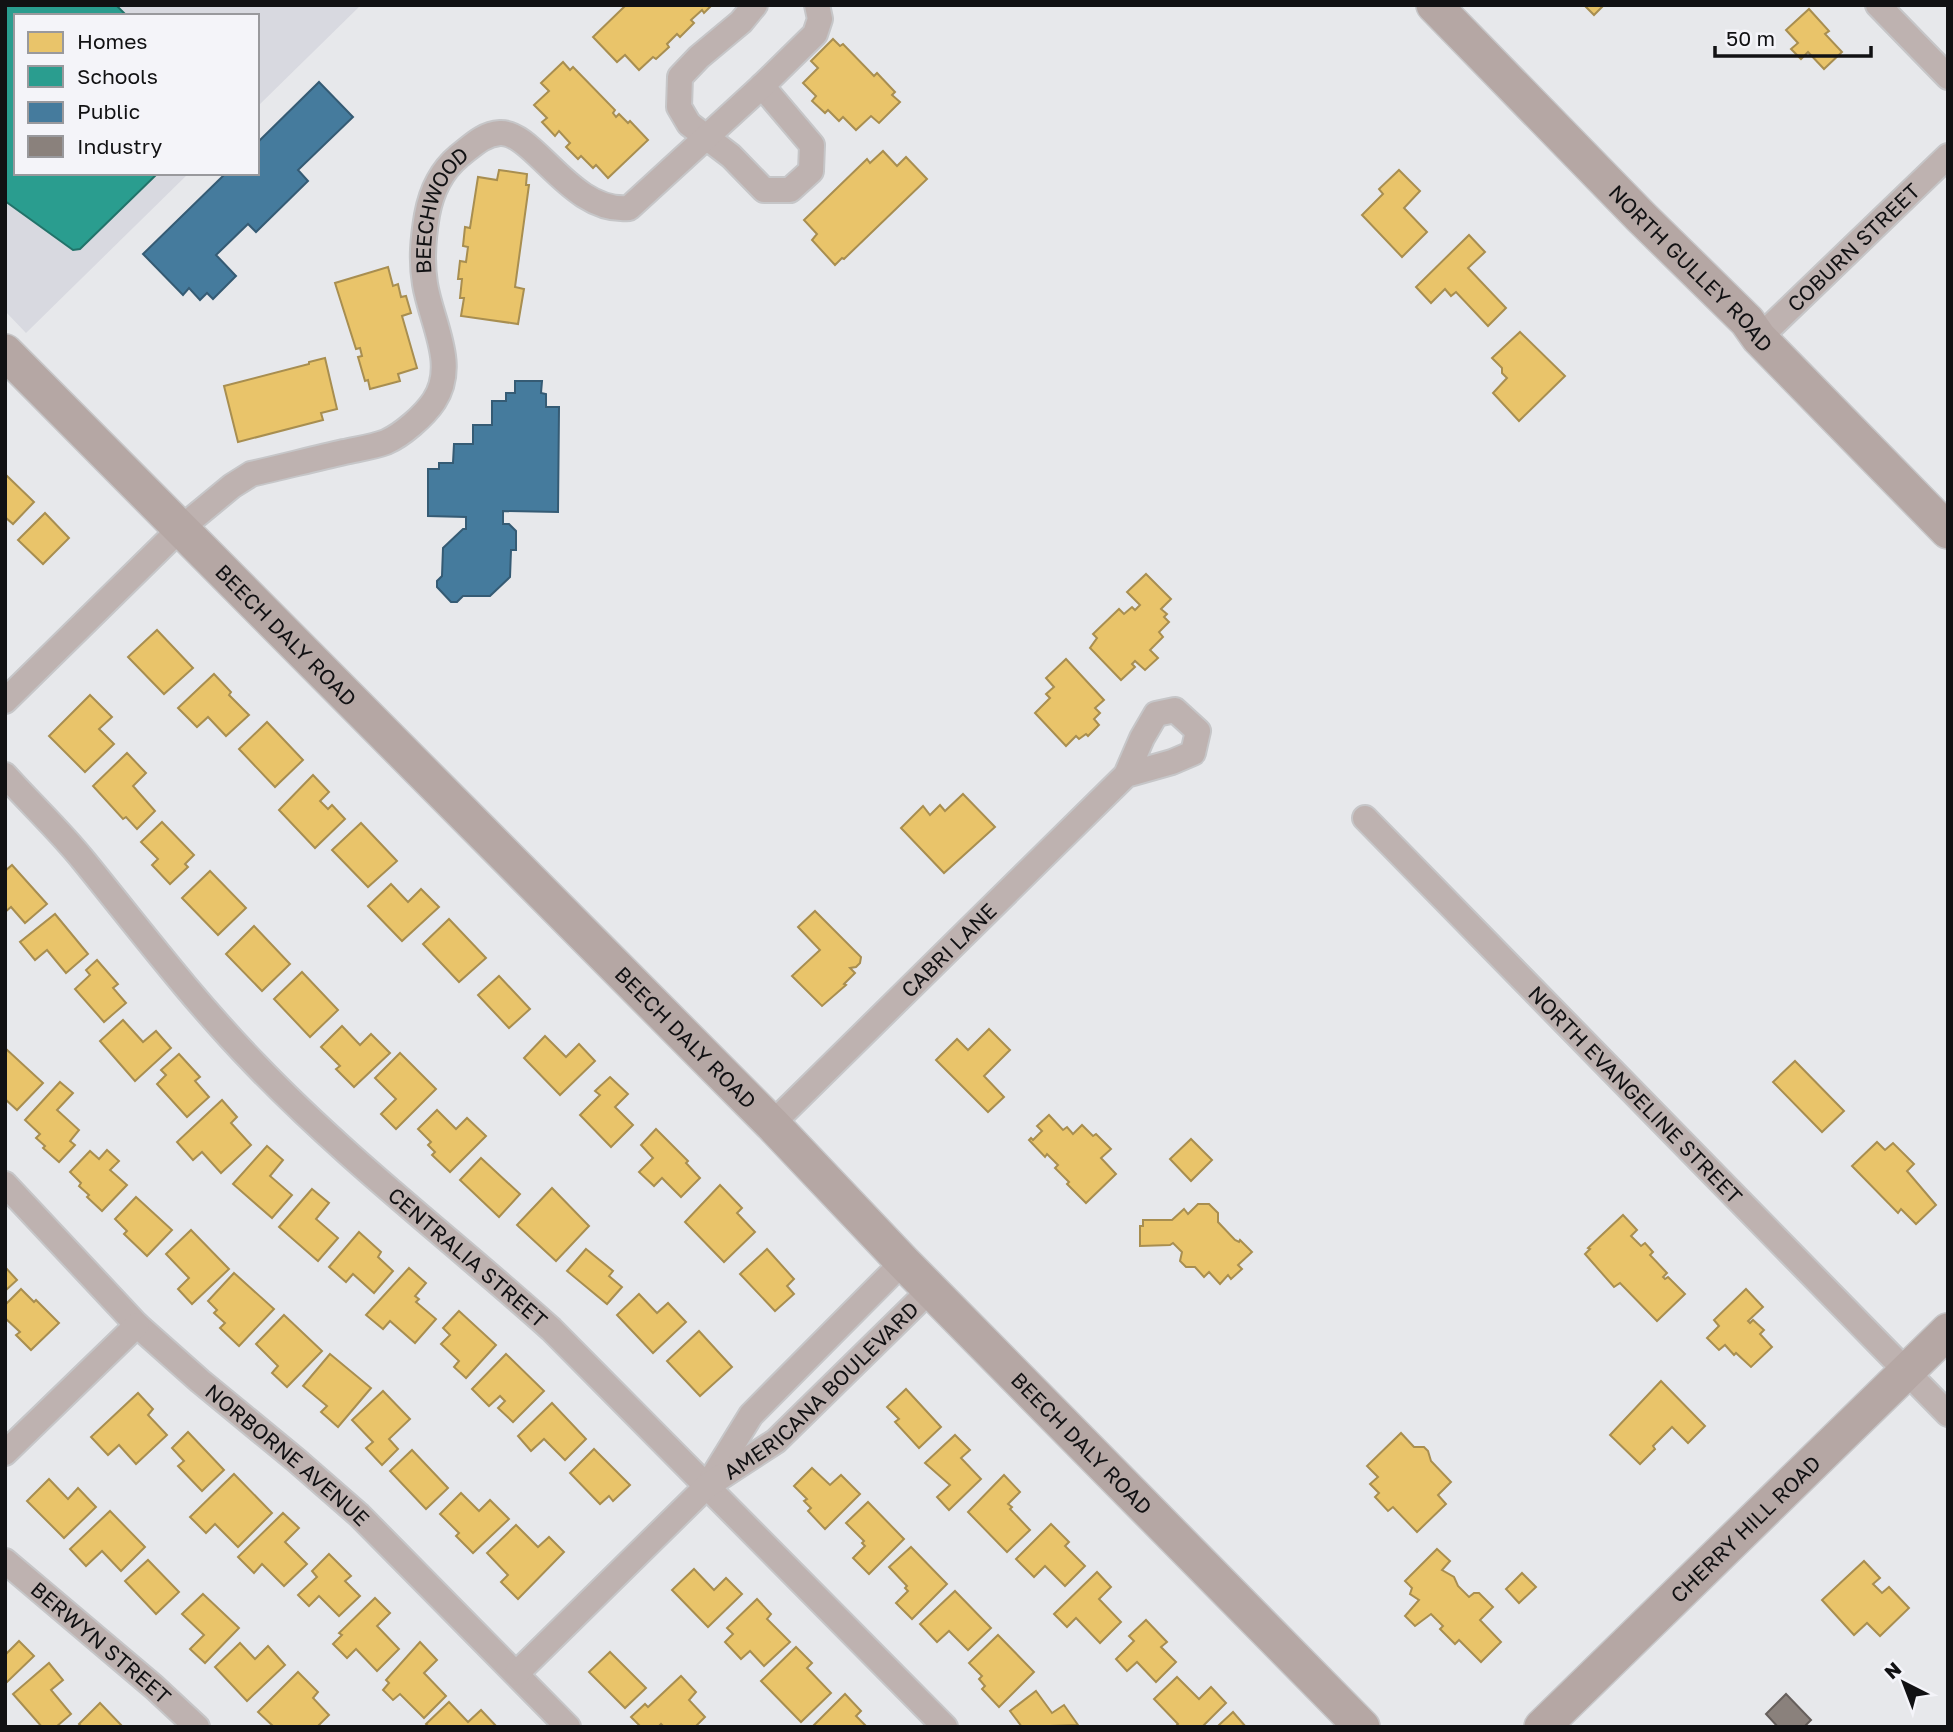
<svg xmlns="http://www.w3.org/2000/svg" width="1953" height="1732" font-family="'Golos Text',sans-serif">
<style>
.built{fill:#d8d9e0}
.homes{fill:#e9c46a;stroke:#a88e50;stroke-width:2}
.schools{fill:#2a9d8f;stroke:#22736a;stroke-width:2}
.public{fill:#457b9d;stroke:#355b74;stroke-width:2}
.industry{fill:#8a817c;stroke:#665f5c;stroke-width:2}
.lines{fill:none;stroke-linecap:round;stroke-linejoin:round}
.street-casing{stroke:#c6c6c8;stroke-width:28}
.secondary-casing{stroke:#c6c6c8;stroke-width:38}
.street{stroke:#beb2b0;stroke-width:24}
.secondary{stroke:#b5a7a4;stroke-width:35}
.labels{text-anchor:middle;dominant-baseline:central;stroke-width:7;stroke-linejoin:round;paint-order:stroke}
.street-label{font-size:21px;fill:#111113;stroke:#f4f4f9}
</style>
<rect width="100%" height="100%" fill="#e7e8eb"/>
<path class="built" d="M5,5H361L257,107V16H16V173H189L26,333L5,311Z"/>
<g class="homes">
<path d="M626,5H712L704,13L702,10L691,20L694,23L680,37L677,34L667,44L669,47L656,59L653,57L639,70L625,55L617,62L593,37Z"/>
<path d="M1584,5H1604L1594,15Z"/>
<path d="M1809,9L1829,31L1825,34L1842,52L1824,69L1808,52L1801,59L1791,49L1798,43L1786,30Z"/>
<path d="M833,39L840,46L843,44L874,76L877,73L895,92L892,95L900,102L879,123L871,116L856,130L843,117L839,121L828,110L825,113L812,101L816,96L803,83L818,68L811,61Z"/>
<path d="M563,62L570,70L573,67L615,110L613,113L616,117L619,114L628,123L630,121L648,140L608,178L596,165L593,168L581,156L578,159L566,147L570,143L559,131L555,136L542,122L547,118L534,105L549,91L541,83Z"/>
<path d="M883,151L897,166L906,157L927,179L844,259L842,258L835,265L812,240L817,234L804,220L867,159L870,163Z"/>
<path d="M499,170L527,174L526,185H529L515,287L524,289L518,324L461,316L464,298H460L462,279H458L460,261L466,262L468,247L463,246L465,227L470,228L478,177L497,180Z"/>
<path d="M1399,170L1420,191L1404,208L1427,232L1402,257L1362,215L1383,194L1379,189Z"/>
<path d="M1469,235L1485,252L1468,268L1506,308L1488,326L1456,292L1451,296L1445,289L1431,303L1416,287Z"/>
<path d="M388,267L393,286L398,284L401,297L406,296L411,313L402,316L417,368L398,374L400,381L370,389L368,380L365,381L358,357L362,356L360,348L356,349L335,283Z"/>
<path d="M1520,332L1565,376L1519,421L1493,393L1507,378L1502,373V368L1492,358Z"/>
<path d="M325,358L337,409L321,413L323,420L238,442L224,386L309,364V362Z"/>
<path d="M5,474L34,502L13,524L5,517Z"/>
<path d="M45,513L69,538L43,564L18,540Z"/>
<path d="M1146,574L1171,599L1161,609L1167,614L1164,617L1169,622L1159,632L1163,637L1150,650L1158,658L1145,670L1135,661L1132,664L1135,667L1121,680L1090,648L1097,638L1093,634L1119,609L1124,614L1132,607L1135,610L1140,605L1127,592Z"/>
<path d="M157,630L193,668L164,694L128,657Z"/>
<path d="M1066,659L1104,700L1095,708L1100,713L1094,719L1099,725L1088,736L1086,734L1079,739L1076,736L1066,746L1035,713L1050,698L1046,694L1054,687L1046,678Z"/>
<path d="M214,674L231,692L229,695L249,715L226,736L208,717L197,727L178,708Z"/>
<path d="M90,695L112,717L99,729L114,744L85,772L49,736Z"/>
<path d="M267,722L303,760L275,787L239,749Z"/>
<path d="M127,753L146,773L133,786L155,811L137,829L126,817L123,819L93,786Z"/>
<path d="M313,775L329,792L320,801L328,809L332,805L345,819L315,848L279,810Z"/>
<path d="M963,794L995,827L944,873L901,828L923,806L930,815L940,805L945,811Z"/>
<path d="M162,822L194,855L185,864L188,867L170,884L152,865L158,859L141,842Z"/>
<path d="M361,823L397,861L368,887L332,850Z"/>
<path d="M12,865L47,904L25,923L11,907L5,912V871Z"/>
<path d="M210,871L246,908L218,935L182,898Z"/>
<path d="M391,884L408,902L421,889L439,907L402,941L368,906Z"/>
<path d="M815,911L861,957L860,963L856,967L850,968L855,973L844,984L846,985L822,1006L792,976L820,950L798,927Z"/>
<path d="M55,914L88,954L66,973L47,950L35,960L20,942Z"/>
<path d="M449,919L486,958L459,982L423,944Z"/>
<path d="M254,926L290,964L262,991L226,954Z"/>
<path d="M97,960L118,984L113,988L126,1003L104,1022L75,989L90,975L86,970Z"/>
<path d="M302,972L338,1010L310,1037L274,999Z"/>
<path d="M499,976L530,1009L509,1028L478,995Z"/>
<path d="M123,1020L143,1042L156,1031L171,1048L135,1081L100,1041Z"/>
<path d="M342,1026L360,1045L371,1034L390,1053L354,1087L336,1069L340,1066L321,1047Z"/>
<path d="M989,1029L1010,1050L984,1076L1004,1097L988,1112L936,1060L957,1039L968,1050Z"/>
<path d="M545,1036L566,1057L579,1044L595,1061L560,1095L524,1058Z"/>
<path d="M5,1048L43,1083L17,1110L5,1099Z"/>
<path d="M400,1053L436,1089L396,1129L381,1114L396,1099L375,1078Z"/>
<path d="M179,1054L200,1077L195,1081L209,1097L187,1117L157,1084L166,1075L161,1070Z"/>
<path d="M1795,1061L1844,1111L1822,1132L1773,1082Z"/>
<path d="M610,1077L628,1094L615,1107L633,1125L611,1147L580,1115L600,1095L595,1091Z"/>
<path d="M60,1082L73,1093L57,1110L79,1130L70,1141L75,1145L59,1162L43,1148L45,1146L36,1138L40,1134L25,1120Z"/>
<path d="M222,1100L237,1117L231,1123L251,1145L221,1173L202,1152L193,1160L177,1142Z"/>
<path d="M437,1110L456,1129L467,1118L486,1136L450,1172L432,1155L435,1152L428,1145L431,1142L418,1129Z"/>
<path d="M1049,1115L1063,1130L1067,1127L1073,1134L1082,1125L1093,1136L1096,1134L1111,1149L1101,1158L1116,1174L1086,1203L1067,1184L1069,1182L1055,1168L1058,1165L1047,1154L1045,1157L1029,1140L1031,1138L1033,1140L1042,1131L1037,1126Z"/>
<path d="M656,1129L688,1161L686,1163L700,1178L681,1197L662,1178L654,1186L639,1172L653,1158L641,1145Z"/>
<path d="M1191,1139L1212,1160L1191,1181L1170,1159Z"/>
<path d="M1877,1142L1885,1150L1893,1143L1914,1164L1907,1171L1936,1205L1916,1224L1901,1209L1898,1213L1852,1166Z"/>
<path d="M267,1146L283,1160L270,1176L292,1195L272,1218L233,1184Z"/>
<path d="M107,1150L119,1161L110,1170L127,1185L102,1211L87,1197L89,1195L79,1186L81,1183L70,1172L90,1151L99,1159Z"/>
<path d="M481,1158L520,1194L499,1217L460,1180Z"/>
<path d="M720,1185L742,1208L737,1213L755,1232L724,1262L685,1222Z"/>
<path d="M552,1188L589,1226L556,1261L517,1225Z"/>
<path d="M312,1189L329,1203L316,1219L338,1238L318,1261L279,1227Z"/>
<path d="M136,1197L172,1230L147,1256L124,1234L127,1231L115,1219Z"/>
<path d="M1198,1204H1209L1218,1213V1222L1235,1240L1239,1242L1240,1240L1252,1252L1238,1265L1242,1269L1231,1279L1228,1275L1220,1284L1209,1272L1204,1277L1195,1267H1186L1180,1261L1182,1252L1173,1243L1170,1245L1140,1246V1226H1143V1220H1172L1184,1209L1188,1214Z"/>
<path d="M1623,1215L1637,1230L1631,1236L1641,1246L1645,1243L1653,1252L1650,1255L1667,1273L1663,1277L1665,1279L1668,1277L1685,1294L1657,1321L1620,1283L1614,1287L1585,1254L1590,1249L1588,1248Z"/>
<path d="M191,1230L229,1269L192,1304L178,1289L189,1278L166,1254Z"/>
<path d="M359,1232L381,1252L378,1257L393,1271L374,1293L353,1274L346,1282L329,1267Z"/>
<path d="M586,1249L613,1271L609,1276L622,1287L607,1304L567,1271Z"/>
<path d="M767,1249L794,1279L787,1286L794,1294L775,1311L740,1274Z"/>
<path d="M5,1267L17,1280L5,1291Z"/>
<path d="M409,1268L426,1283L415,1296L419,1299L416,1302L436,1319L415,1343L390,1321L383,1329L366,1315Z"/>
<path d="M234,1273L274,1309L239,1346L220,1328L225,1323L214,1313L217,1310L208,1301Z"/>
<path d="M21,1289L34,1302L36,1300L59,1323L31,1350L16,1335L20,1332L5,1318V1305Z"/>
<path d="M1746,1289L1763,1307L1748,1321L1750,1323L1753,1320L1764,1330L1760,1334L1772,1347L1751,1367L1736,1353L1734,1355L1725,1345L1719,1350L1707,1338L1719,1326L1714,1320Z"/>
<path d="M639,1294L657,1313L668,1303L686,1322L653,1353L617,1315Z"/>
<path d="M459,1311L496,1345L466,1378L454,1367L459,1361L441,1344L450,1335L443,1328Z"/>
<path d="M284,1315L322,1351L287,1387L272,1373L278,1366L256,1344Z"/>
<path d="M699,1331L732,1367L700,1396L667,1361Z"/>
<path d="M330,1354L371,1388L338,1427L321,1412L327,1406L303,1386Z"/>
<path d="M506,1354L544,1391L513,1422L498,1408L505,1401L500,1396L489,1406L472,1389Z"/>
<path d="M1661,1381L1705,1426L1688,1443L1672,1427L1653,1446L1655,1449L1640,1464L1610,1435Z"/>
<path d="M906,1389L941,1427L919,1448L895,1422L899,1419L887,1407Z"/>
<path d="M383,1391L410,1419L389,1439L398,1449L382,1465L366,1448L373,1442L352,1420Z"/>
<path d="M138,1393L153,1409L148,1415L167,1435L136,1464L119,1445L108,1455L91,1437Z"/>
<path d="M552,1403L586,1439L565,1460L544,1439L531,1451L518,1436Z"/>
<path d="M188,1432L224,1470L202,1491L178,1466L184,1461L172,1448Z"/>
<path d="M1401,1433L1414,1447H1424L1428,1451L1431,1461L1451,1482L1438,1495L1446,1504L1417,1532L1393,1507L1388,1511L1375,1497L1379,1493L1370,1484L1378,1477L1367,1466Z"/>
<path d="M955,1435L970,1450L961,1458L981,1479L949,1510L937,1497L950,1485L925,1463Z"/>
<path d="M594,1449L630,1485L613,1501L609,1496L600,1504L570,1473Z"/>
<path d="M412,1450L448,1488L426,1509L390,1471Z"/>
<path d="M812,1468L830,1485L841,1475L860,1494L825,1529L808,1511L811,1508L804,1501L807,1499L794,1486Z"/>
<path d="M234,1474L272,1513L238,1547L215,1524L206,1533L190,1517Z"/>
<path d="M1004,1475L1020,1492L1008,1504L1012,1507L1010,1509L1030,1530L1007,1552L968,1512Z"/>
<path d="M49,1479L68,1499L78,1488L96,1507L64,1538L27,1501Z"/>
<path d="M461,1493L479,1511L490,1500L509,1519L473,1553L456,1536L459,1533L440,1514Z"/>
<path d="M868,1502L904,1539L869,1574L853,1558L865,1546L862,1543L864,1541L846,1523Z"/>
<path d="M110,1511L145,1547L121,1571L102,1551L86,1566L70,1549Z"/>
<path d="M283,1513L299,1528L285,1542L307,1564L284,1586L262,1564L254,1573L238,1557Z"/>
<path d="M1051,1524L1069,1542L1065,1546L1085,1566L1065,1586L1045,1566L1034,1577L1016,1559Z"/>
<path d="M516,1525L538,1547L549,1537L564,1552L518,1599L501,1582L508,1575L487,1553Z"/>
<path d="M911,1547L947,1584L912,1619L896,1603L908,1591L905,1588L907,1586L889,1567Z"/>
<path d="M1437,1549L1450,1561L1442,1570L1454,1577L1458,1586L1469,1597L1474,1593H1479L1493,1607L1480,1620L1501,1642L1481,1662L1459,1640L1455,1644L1440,1629L1443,1626L1431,1614L1415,1626L1405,1616L1419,1600L1410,1594L1412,1588L1405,1581Z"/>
<path d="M329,1554L351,1576L345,1581L360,1596L339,1616L319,1596L309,1606L298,1595L317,1577L312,1571Z"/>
<path d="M148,1560L179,1592L156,1614L125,1581Z"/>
<path d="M1864,1561L1880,1578L1873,1584L1882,1593L1889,1587L1909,1608L1880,1636L1867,1623L1854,1635L1822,1600Z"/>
<path d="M694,1569L714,1590L726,1578L742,1594L708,1627L672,1590Z"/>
<path d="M1097,1572L1111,1587L1099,1599L1121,1622L1100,1643L1076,1618L1067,1627L1054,1614Z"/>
<path d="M1522,1573L1536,1587L1519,1603L1506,1589Z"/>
<path d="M955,1591L991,1628L968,1650L949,1631L937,1642L920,1624Z"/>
<path d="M203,1594L239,1628L205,1663L190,1649L204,1635L182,1614Z"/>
<path d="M375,1598L390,1613L377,1626L399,1649L377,1671L356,1649L347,1658L333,1644L342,1635L339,1633Z"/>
<path d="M757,1599L771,1614L767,1619L790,1642L764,1666L750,1651L741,1659L725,1642L733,1634L727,1628Z"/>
<path d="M1146,1620L1167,1642L1161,1647L1176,1662L1156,1682L1137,1662L1127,1671L1116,1659L1134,1641L1129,1636Z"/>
<path d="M998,1635L1034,1672L999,1707L982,1689L985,1686L979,1679L982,1676L969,1663Z"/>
<path d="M19,1641L34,1656L5,1684V1651L7,1653Z"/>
<path d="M420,1642L437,1660L424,1673L446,1696L424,1718L400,1694L393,1700L383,1690L389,1683L386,1680Z"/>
<path d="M240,1643L255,1659L268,1646L285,1665L247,1701L215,1667Z"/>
<path d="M796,1647L812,1663L807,1668L831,1693L801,1722L761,1681Z"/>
<path d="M610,1652L646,1688L625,1708L589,1672Z"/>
<path d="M49,1663L63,1680L51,1690L71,1714L56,1727H42L13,1694Z"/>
<path d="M298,1672L318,1692L313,1698L329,1715L317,1727H274L258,1712Z"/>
<path d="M681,1676L696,1692L689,1700L705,1717L695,1727H664L661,1724L658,1727H641L631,1717L645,1704L648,1707Z"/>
<path d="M1177,1677L1199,1699L1211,1687L1226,1703L1202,1727H1175L1178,1724L1154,1699Z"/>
<path d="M1036,1691L1052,1713L1064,1705L1078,1725L1022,1727L1010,1711Z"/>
<path d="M845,1694L861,1711L856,1716L867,1727H812Z"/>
<path d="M449,1702L468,1722L481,1710L497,1727H429L426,1724Z"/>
<path d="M100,1703L123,1727H82L79,1724Z"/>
<path d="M1233,1712L1246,1727H1221L1219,1725Z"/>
</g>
<path class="schools" d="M5,5H116L127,16H16V173H158L80,249L73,250L5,201Z"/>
<g class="public">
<path d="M319,82L353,117L298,170L308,181L256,232L248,224L216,255L236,276L213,299L207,293L200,300L189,288L183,295L143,254L226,173H257V143Z"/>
<path d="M515,381H542L541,393L546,394V407H559L558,512L503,511V524H509L516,531V550H511L510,577L490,596H463L457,602H451L437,587V581L442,576L443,548L463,529H466V517L428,516V469H439V463H453L454,444H473V425H492V401H506V393H515Z"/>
</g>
<path class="industry" d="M1786,1694L1811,1720L1804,1727H1778L1766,1714Z"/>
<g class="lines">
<g class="street-casing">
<g id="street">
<path d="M755,5L741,22L699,57L680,77L679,107L689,124L731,156L764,190H790L811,171L812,145L762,86"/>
<path d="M1878,5L1948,77"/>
<path id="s1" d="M1759,338L1948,156"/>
<path id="s2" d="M5,701L180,529L232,486L251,474C282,467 313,459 344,452C357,449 373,447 386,442C402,435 424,416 434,401C458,365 431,322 425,284C421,260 423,239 427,215C431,193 441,171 459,156C472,146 483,134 500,133C534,131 571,214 629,208L762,86L815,34L820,19L817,5"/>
<path id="s3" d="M5,775C31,804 60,831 84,861C140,930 193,1000 255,1064C347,1160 452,1240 551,1329L945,1727"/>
<path id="s4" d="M1365,818L1948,1414"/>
<path id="s5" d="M772,1124L1126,775L1172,762L1193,753L1198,731L1175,710L1156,714L1142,738L1126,775"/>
<path id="s6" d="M5,1184L137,1325L200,1381L296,1460L359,1515L568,1727"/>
<path d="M5,1453L137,1325"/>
<path d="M712,1478L751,1415L903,1262"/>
<path id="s7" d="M5,1561L154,1687L197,1727"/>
<path id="s8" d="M517,1673L707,1486L776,1441L931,1289"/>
</g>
</g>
<g class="secondary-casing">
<g id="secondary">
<path id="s9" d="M1434,5L1641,217L1747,321L1759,338L1948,531"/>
<path id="s10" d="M5,352L772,1124L903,1262L1362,1727"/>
<path id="s11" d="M1542,1727L1948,1331"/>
</g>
</g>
<use href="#street" class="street"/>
<use href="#secondary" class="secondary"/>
</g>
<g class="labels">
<g class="street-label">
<text stroke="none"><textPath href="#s2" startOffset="737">BEECHWOOD</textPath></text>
<text stroke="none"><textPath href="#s1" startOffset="131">COBURN STREET</textPath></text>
<text stroke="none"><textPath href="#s9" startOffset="368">NORTH GULLEY ROAD</textPath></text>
<text stroke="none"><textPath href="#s10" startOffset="399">BEECH DALY ROAD</textPath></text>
<text stroke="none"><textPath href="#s5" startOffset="248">CABRI LANE</textPath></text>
<text stroke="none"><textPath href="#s10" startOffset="966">BEECH DALY ROAD</textPath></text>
<text stroke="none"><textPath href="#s4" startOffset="387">NORTH EVANGELINE STREET</textPath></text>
<text stroke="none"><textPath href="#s3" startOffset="670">CENTRALIA STREET</textPath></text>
<text stroke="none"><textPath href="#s8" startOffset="416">AMERICANA BOULEVARD</textPath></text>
<text stroke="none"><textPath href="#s10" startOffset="1533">BEECH DALY ROAD</textPath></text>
<text stroke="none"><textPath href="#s6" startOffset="392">NORBORNE AVENUE</textPath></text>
<text stroke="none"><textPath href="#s11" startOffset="284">CHERRY HILL ROAD</textPath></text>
<text stroke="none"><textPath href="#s7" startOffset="126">BERWYN STREET</textPath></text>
</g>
</g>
<rect width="1953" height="1732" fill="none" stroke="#111113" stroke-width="14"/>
<rect x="14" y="14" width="245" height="161" fill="#f4f4f9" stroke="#99999d" stroke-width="2"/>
<rect x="28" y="32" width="35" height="21" fill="#e9c46a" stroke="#99999d" stroke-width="2"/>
<text x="77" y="49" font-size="21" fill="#111113">Homes</text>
<rect x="28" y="66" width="35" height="21" fill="#2a9d8f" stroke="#99999d" stroke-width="2"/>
<text x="77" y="84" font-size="21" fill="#111113">Schools</text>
<rect x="28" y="102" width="35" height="21" fill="#457b9d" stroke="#99999d" stroke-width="2"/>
<text x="77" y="119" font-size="21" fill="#111113">Public</text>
<rect x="28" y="136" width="35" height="21" fill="#8a817c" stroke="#99999d" stroke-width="2"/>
<text x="77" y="154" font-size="21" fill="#111113">Industry</text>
<g transform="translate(1904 1683) rotate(318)" stroke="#f4f4f9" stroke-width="5" paint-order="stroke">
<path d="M0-5L12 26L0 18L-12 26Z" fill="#111113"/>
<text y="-10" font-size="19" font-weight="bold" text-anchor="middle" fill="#111113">N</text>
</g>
<path d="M1715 46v10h156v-10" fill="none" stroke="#111113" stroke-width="3.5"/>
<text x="1726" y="46" font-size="21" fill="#111113" stroke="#f4f4f9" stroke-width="5" paint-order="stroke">50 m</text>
</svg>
